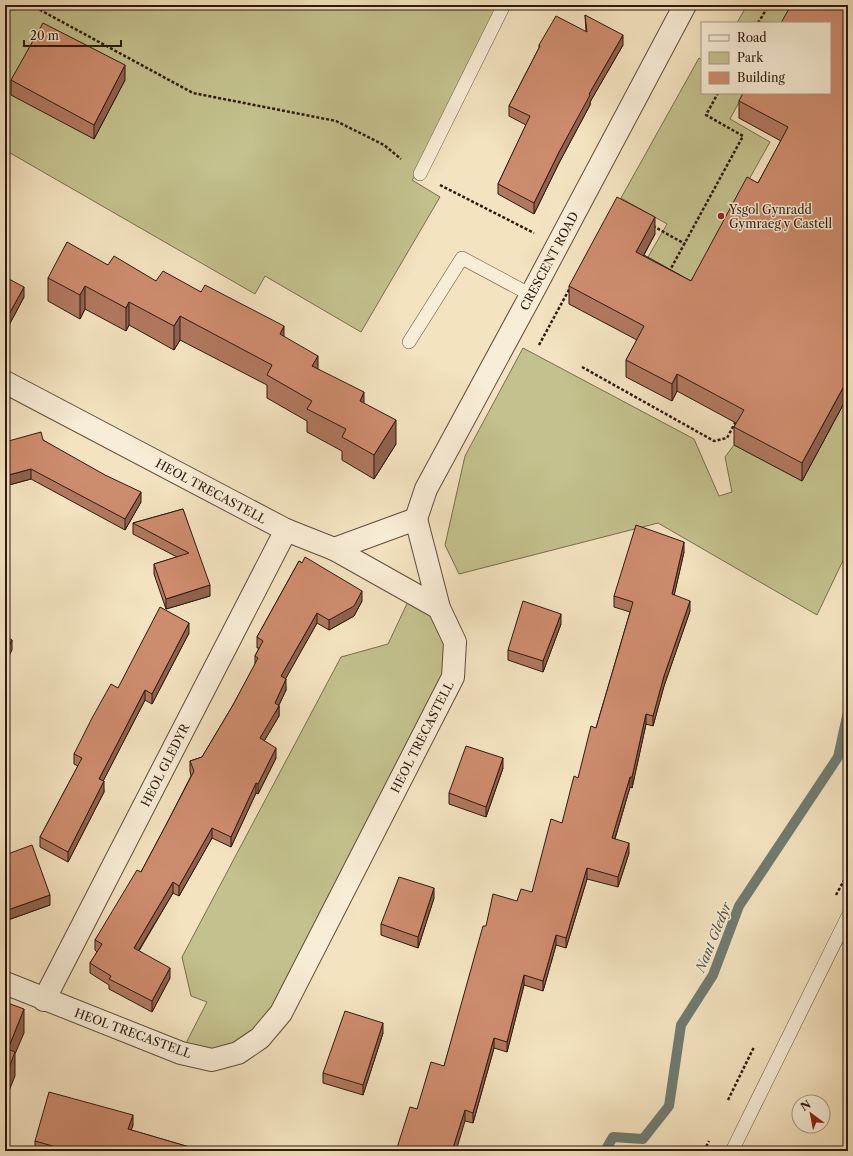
<svg xmlns="http://www.w3.org/2000/svg" width="853" height="1156" font-family="'Libre Caslon Text',serif">
<style>
.green{fill:#c3c18d;stroke:#796d4e}
.lines{fill:none;stroke-linecap:round;stroke-linejoin:round}
.stream{stroke:#707c72;stroke-width:10}
.lane-casing{stroke:#604c3b;stroke-width:14}
.street-casing{stroke:#604c3b;stroke-width:24}
.path{stroke:#2f190f;stroke-width:2.5;stroke-dasharray:3 2;stroke-linecap:butt}
.lane{stroke:#f8edd6;stroke-width:13}
.street{stroke:#f8edd6;stroke-width:22}
.wall{fill:#b1785f;stroke:#2f190f}
.shaded-wall{fill:#90624d;stroke:#2f190f}
.building{fill:#ce8c6e;stroke:#2f190f}
.poi-dot{fill:#8f2418;stroke:#f8edd6;stroke-width:1.5}
.labels{text-anchor:middle;dominant-baseline:central;stroke-width:3;stroke-linejoin:round;paint-order:stroke}
.poi-label{font-size:12px;fill:#2f190f;stroke:#f8edd6;text-anchor:start}
.street-label{font-size:12px;fill:#2f190f;stroke:#f8edd6}
.water-label{font-size:13px;font-style:italic;fill:#555349;stroke:#f8edd6}
</style>
<rect width="100%" height="100%" fill="#f4e3c0"/>
<filter id="stains"><feTurbulence type="fractalNoise" baseFrequency=".005" numOctaves="4"/><feColorMatrix values="0 0 0 0 .2 0 0 0 0 .09 0 0 0 0 .02 0 0 0 .5 -.17"/></filter>
<radialGradient id="worn" r=".72"><stop offset=".6" stop-color="#630" stop-opacity="0"/><stop offset="1" stop-color="#630" stop-opacity=".3"/></radialGradient>
<g class="green">
<path d="M5,5H504L423,167L412,180L440,197L361,332L265,276L255,294L5,150Z"/>
<path d="M747,5H793L783,23H737Z"/>
<path d="M699,58L702,60V93H744L730,119L770,142L688,288L644,264L667,224L621,198Z"/>
<path d="M523,348L694,439L719,496L732,492L725,457L734,445L802,481L844,403L848,405V550L817,615L658,523L459,574L445,545L465,456Z"/>
<path d="M412,593L439,608L453,677L281,1013L238,1053H181L207,1002L191,996L182,957L341,657L388,644Z"/>
</g>
<g class="lines">
<path class="stream" d="M605,1151L613,1137L643,1139L669,1106L681,1025L713,975L739,906L838,757L848,712"/>
<g class="lane-casing">
<g id="lane">
<path d="M420,174L504,5"/>
<path d="M409,342L462,258L531,295"/>
<path d="M732,1151L848,916"/>
</g>
</g>
<g class="street-casing">
<g id="street">
<path d="M5,382L286,530L334,549L416,519L439,608L455,642L453,677L281,1013L260,1038L238,1053L212,1060L181,1053L5,983"/>
<path d="M416,519L426,489L531,295L685,5"/>
<path d="M334,549L439,608"/>
<path d="M44,1000L286,530"/>
</g>
</g>
<g class="path">
<path d="M31,5L193,93L336,121L384,145L401,159"/>
<path d="M758,23L769,5"/>
<path d="M440,185L534,233"/>
<path d="M653,226L685,244"/>
<path d="M669,272L743,136L706,115L718,93"/>
<path d="M539,345L571,286"/>
<path d="M582,367L714,441L727,438L736,421"/>
<path d="M836,895L848,873"/>
<path d="M728,1100L754,1047"/>
<path d="M704,1151L709,1141"/>
</g>
<use href="#lane" class="lane"/>
<use href="#street" class="street"/>
</g>
<g class="wall">
<path d="M848,5V405L844,403L802,481L734,445V427L736,423L677,391L672,401L626,377V360L637,340L569,304V286L655,234L644,255L691,281L758,183L781,141L739,118V101Z"/>
<path d="M585,15L623,45L590,102V105L559,163L534,214L498,194V184L526,125L509,116V106L539,48V45L586,32Z"/>
<path d="M11,80H125L94,139L11,95Z"/>
<path d="M108,265L156,281L201,292L284,337L318,369L364,403L396,444L374,479L342,460V451L307,432V421L267,398V385L180,340L174,350L129,325L126,331L85,309L80,319L48,301V278Z"/>
<path d="M5,277L24,297L8,327L5,325Z"/>
<path d="M43,440L141,502L125,530L31,479L5,486Z"/>
<path d="M183,509L210,596L166,609L154,574V564L177,557L133,534V523Z"/>
<path d="M684,552L674,595L690,611L664,686L653,726L646,724L632,788L630,787L615,839L629,853L618,887L587,879L566,948L556,945L543,991L524,985L507,1052L494,1048L473,1123L417,1109L444,1066L486,926L517,901L532,892L562,823L596,728L630,612L614,607V596Z"/>
<path d="M299,561L362,601L354,616L329,630L317,623L285,679L286,690L279,705V716L264,741L276,758L258,794L256,793L231,847L212,838L179,896L173,893L139,951L170,978L152,1012L109,989V985L90,973V963L97,952L95,950V940L141,872L166,825L191,776L190,771V761L202,757L233,705L255,665V656L259,648H257V637Z"/>
<path d="M561,624L543,672L508,660V650Z"/>
<path d="M189,633L152,704L145,700L103,781L104,792L68,862L40,847V837L78,766L74,764V754L118,688Z"/>
<path d="M503,768L486,817L449,804V793Z"/>
<path d="M5,855L50,905L5,921Z"/>
<path d="M434,898L418,948L381,935V924Z"/>
<path d="M383,1033L363,1095L323,1083V1073Z"/>
<path d="M133,1125L131,1130L203,1151H35V1141Z"/>
</g>
<g class="shaded-wall">
<path d="M623,35V45L590,102V105L559,163L534,214V203L559,152L589,94Z"/>
<path d="M125,65V80L94,139V125Z"/>
<path d="M655,217V234L636,269V252Z"/>
<path d="M85,286V309L80,319V295Z"/>
<path d="M24,287V297L8,327V316Z"/>
<path d="M129,302V325L126,331V308Z"/>
<path d="M180,316V340L174,350V326Z"/>
<path d="M284,326V350L280,334Z"/>
<path d="M318,356V379L312,366Z"/>
<path d="M677,374V391L672,401V384Z"/>
<path d="M844,386V403L802,481V463Z"/>
<path d="M364,392V415L360,401Z"/>
<path d="M396,420V444L374,479V455Z"/>
<path d="M31,469V479L5,486V476Z"/>
<path d="M141,492V502L125,530V519Z"/>
<path d="M684,542V552L672,605V594Z"/>
<path d="M210,585V596L166,609V599Z"/>
<path d="M362,591V601L354,616L329,630V620Z"/>
<path d="M690,601V611L664,686L653,726V716L664,676Z"/>
<path d="M317,613V623L281,687V676Z"/>
<path d="M561,614V624L543,672V661Z"/>
<path d="M189,623V633L152,704V694Z"/>
<path d="M12,640V650L5,664V654Z"/>
<path d="M286,679V690L275,713L279,706V716L260,748V738L275,703Z"/>
<path d="M145,690V700L99,789V779Z"/>
<path d="M646,714V724L632,788V777Z"/>
<path d="M276,748V758L258,794V784Z"/>
<path d="M503,758V768L486,817V807Z"/>
<path d="M630,777V787L612,848V838Z"/>
<path d="M104,781V792L68,862V852Z"/>
<path d="M256,783V793L231,847V837Z"/>
<path d="M212,828V838L179,896V886Z"/>
<path d="M629,843V853L618,887V877Z"/>
<path d="M587,868V879L566,948V938Z"/>
<path d="M173,882V893L134,958V948Z"/>
<path d="M434,888V898L418,948V937Z"/>
<path d="M50,895V905L5,921V911Z"/>
<path d="M556,935V945L543,991V981Z"/>
<path d="M170,968V978L152,1012V1001Z"/>
<path d="M524,975V985L507,1052V1042Z"/>
<path d="M24,1009V1033L15,1054V1076L5,1101V1078L8,1049Z"/>
<path d="M383,1023V1033L363,1095V1085Z"/>
<path d="M494,1038V1048L473,1123V1113Z"/>
<path d="M465,1110V1121L456,1151H452Z"/>
<path d="M133,1115V1125L128,1139V1129Z"/>
</g>
<g class="building">
<path d="M791,5H848V388L844,386L802,463L734,427L744,410L677,374L672,384L626,360L644,326L569,286L617,197L655,217L636,252L691,281L747,177L758,183L788,127L739,101L743,93H830V23H781Z"/>
<path d="M585,15L623,35L589,94L590,95L559,152L534,203L498,184L530,116L509,106L540,46L539,45L556,16L587,32Z"/>
<path d="M43,23L125,65L94,125L11,80Z"/>
<path d="M67,242L108,265L114,256L156,281L163,271L201,292L205,285L284,326L280,334L318,356L312,366L364,392L360,401L396,420L374,455L342,437L346,429L307,409L312,401L267,375L272,365L180,316L174,326L129,302L126,308L85,286L80,295L48,278Z"/>
<path d="M5,277L24,287L8,316L5,315Z"/>
<path d="M41,432L43,440L105,475L141,492L125,519L31,469L5,476V442Z"/>
<path d="M183,509L210,585L166,599L154,564L189,553L133,523Z"/>
<path d="M636,525L684,542L672,594L690,601L664,676L653,716L646,714L632,777H630L612,838L629,843L618,877L587,868L566,938L556,935L543,981L524,975L507,1042L494,1038L473,1113L465,1110L452,1151H396L410,1107L417,1109L431,1062L444,1066L483,926H486L493,894L517,901L521,889L532,892L551,819L562,823L574,776L578,778L591,726L596,728L633,602L614,596Z"/>
<path d="M305,557L362,591L354,606L329,620L317,613L281,676L286,679L275,703L279,706L260,738L276,748L258,784L256,783L231,837L212,828L179,886L173,882L134,948L170,968L152,1001L109,979L111,976L90,963L102,944L95,940L137,870L141,872L166,825L194,771L190,761L202,757L233,705L258,658L255,656L263,641L257,637L299,561L302,563Z"/>
<path d="M523,601L561,614L543,661L508,650Z"/>
<path d="M160,607L189,623L152,694L145,690L99,779L104,781L68,852L40,837L82,758L74,754L92,718L111,684L118,688Z"/>
<path d="M5,636L12,640L5,654Z"/>
<path d="M466,746L503,758L486,807L449,793Z"/>
<path d="M32,845L50,895L5,911V889L8,890L5,881V855Z"/>
<path d="M399,877L434,888L418,937L381,924Z"/>
<path d="M5,1002L24,1009L8,1049L15,1052L5,1078Z"/>
<path d="M345,1011L383,1023L363,1085L323,1073Z"/>
<path d="M49,1092L133,1115L128,1129L203,1151H70L35,1141Z"/>
</g>
<circle class="poi-dot" cx="721" cy="216" r="4"/>
<g class="labels">
<g class="poi-label">
<text x="729" y="209">Ysgol Gynradd<tspan x="729" dy="14">Gymraeg y Castell</tspan></text>
</g>
<g class="street-label">
<text transform="translate(549 261) rotate(-62)">CRESCENT ROAD</text>
<text transform="translate(211 491) rotate(28)">HEOL TRECASTELL</text>
<text transform="translate(422 737) rotate(-63)">HEOL TRECASTELL</text>
<text transform="translate(165 765) rotate(-63)">HEOL GLEDYR</text>
<text transform="translate(133 1033) rotate(20)">HEOL TRECASTELL</text>
</g>
<g class="water-label">
<text transform="translate(713 937) rotate(-68)">Nant Gledyr</text>
</g>
</g>
<rect width="853" height="1156" fill="none" stroke="#f4e3c0" stroke-width="20"/>
<rect x="6" y="6" width="841" height="1144" fill="none" stroke="#2f190f" stroke-width="2"/>
<rect x="10" y="10" width="833" height="1136" fill="none" stroke="#2f190f"/>
<rect x="701" y="22" width="130" height="72" fill="#f8edd6" stroke="#a89886"/>
<rect x="709" y="35" width="20" height="6" fill="#f8edd6" stroke="#a89886"/>
<text x="737" y="42" font-size="12" fill="#2f190f">Road</text>
<rect x="709" y="52" width="20" height="12" fill="#c3c18d" stroke="#a89886"/>
<text x="737" y="62" font-size="12" fill="#2f190f">Park</text>
<rect x="709" y="72" width="20" height="12" fill="#ce8c6e" stroke="#a89886"/>
<text x="737" y="82" font-size="12" fill="#2f190f">Building</text>
<g transform="translate(811 1114) rotate(328)"><circle r="19" fill="#f8edd6" stroke="#a89886"/>
<path d="M0-3L7 15L0 10L-7 15Z" fill="#8f2418"/>
<text y="-6" font-size="11" font-weight="bold" text-anchor="middle" fill="#2f190f">N</text>
</g>
<path d="M24 40v6h97v-6" fill="none" stroke="#2f190f" stroke-width="2"/>
<text x="30" y="40" font-size="12" fill="#2f190f" stroke="#f8edd6" stroke-width="3" paint-order="stroke">20 m</text>
<rect width="100%" height="100%" filter="url(#stains)"/>
<rect width="100%" height="100%" fill="url(#worn)"/>
</svg>
